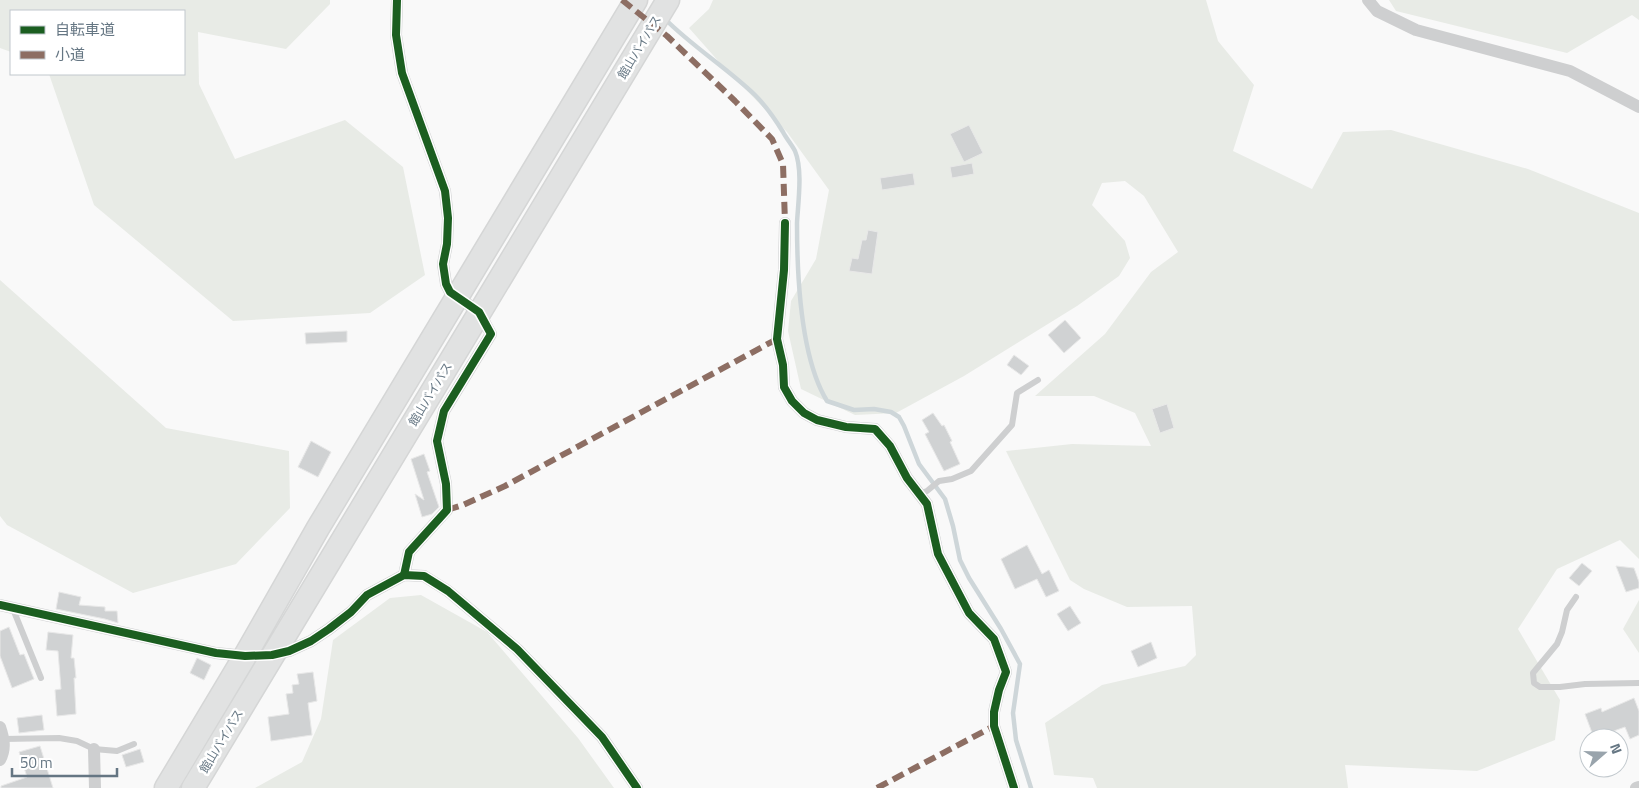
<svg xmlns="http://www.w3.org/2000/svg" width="1639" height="788" font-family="'Titillium Web','Noto Sans JP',sans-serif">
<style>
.green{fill:#e8ebe6}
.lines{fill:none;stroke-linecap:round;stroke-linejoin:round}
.stream{stroke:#ced6d9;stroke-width:4.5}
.building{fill:#d0d2d3;stroke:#e8e8e8}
.highway-casing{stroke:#d5d6d6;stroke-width:25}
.lane{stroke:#cecfd0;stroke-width:6}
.street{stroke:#cecfd0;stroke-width:12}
.highway{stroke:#e1e2e2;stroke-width:22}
.quiet{stroke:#8d6e63;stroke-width:6;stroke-dasharray:12 6;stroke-linecap:butt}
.cycleway-casing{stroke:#fff;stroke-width:11}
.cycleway{stroke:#1b5e20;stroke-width:8}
.labels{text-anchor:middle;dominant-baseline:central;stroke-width:5;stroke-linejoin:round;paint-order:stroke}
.street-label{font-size:12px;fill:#657683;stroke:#fff}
</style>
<rect width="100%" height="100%" fill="#f9f9f9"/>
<g class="green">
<path d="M0,0H330V4L286,49L198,32L199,84L235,159L345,120L403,167L425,275L370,313L233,321L94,205L49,74H184V11H11V52L0,48Z"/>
<path d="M713,0H1206L1218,41L1254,85L1233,151L1312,189L1343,132L1391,130L1528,169L1639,213V559L1620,540L1557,569L1518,629L1560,700L1555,740L1477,771L1345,765L1348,788H1097L1093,778L1054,775L1045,723L1102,685L1185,666L1196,655L1192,606L1127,607L1084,589L1070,580L1006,451L1072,444L1151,446L1135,413L1094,396H1035L1105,334L1151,272L1178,252L1144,196L1125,181L1102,183L1092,205L1125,241L1130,258L1119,276L1077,306L964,376L896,413L855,415L801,389L788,331L791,301L816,259L829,190L787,132L720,63L689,28L709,9Z"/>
<path d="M1389,0H1639V20L1632,15L1567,53L1396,11Z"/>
<path d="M0,280L166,428L289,451L290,508L236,564L133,593L7,525L0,516Z"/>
<path d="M421,595L487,632L578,738L614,788H255L302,762L321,719L333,640L390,598Z"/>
<path d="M1639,600V653L1623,629Z"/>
</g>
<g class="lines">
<path class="stream" d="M665,19C693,47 727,68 755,95C766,106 775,119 783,132C786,138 792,145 795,151C803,170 798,203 797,223C797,275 800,357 827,401L854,410L874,409L891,412L899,417L904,426L919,464L945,499L953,526L960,560L969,578L1001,629L1020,664L1013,713L1016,740L1031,788"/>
</g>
<g class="building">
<path d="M969,125L983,153L964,162L950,134Z"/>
<path d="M972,163L974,174L952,178L950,167Z"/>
<path d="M913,173L915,185L882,190L880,178Z"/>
<path d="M868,230L878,232L872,274L849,271L852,258L858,259L862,240H866Z"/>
<path d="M1065,320L1081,338L1064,353L1048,335Z"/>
<path d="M347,331V342L306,344L305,333Z"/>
<path d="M1014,355L1029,366L1021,375L1007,365Z"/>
<path d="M1167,404L1174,428L1160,433L1152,409Z"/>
<path d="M933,413L942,426L944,425L952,441L950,442L960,464L944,471L925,434L929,432L922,420Z"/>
<path d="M311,441L331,452L318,477L298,467Z"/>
<path d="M424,454L430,471L427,472L439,507L432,514L422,517L415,494L424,500L411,459Z"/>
<path d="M1027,545L1042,574L1049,570L1059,591L1046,597L1037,579L1015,589L1001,559Z"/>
<path d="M1582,563L1592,571L1579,586L1569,578Z"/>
<path d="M1616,566L1634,568L1639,582V588L1626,592Z"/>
<path d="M59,592L81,597L79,605L105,607V611H117L118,623L105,619L56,609Z"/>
<path d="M1070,606L1081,623L1068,631L1057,614Z"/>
<path d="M9,627L20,655L24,654L34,679L12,688L0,656V631Z"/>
<path d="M48,632L73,635L71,658H74L76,678H74L76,714L57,716L55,690L61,689L58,651L46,650Z"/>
<path d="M1151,642L1157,658L1138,667L1131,651Z"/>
<path d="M197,658L211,665L204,680L190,673Z"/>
<path d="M313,672L317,701L308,703L312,735L271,741L268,717L289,714L286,694L293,693L292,685L299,684L297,674Z"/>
<path d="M1634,698L1639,711V735L1630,739L1625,727L1594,738L1585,714L1601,708L1602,712Z"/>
<path d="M42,715L44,730L19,733L17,718Z"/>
<path d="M40,746L53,788H1V786L27,777L19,752Z"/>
<path d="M140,749L144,762L126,767L122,755Z"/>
</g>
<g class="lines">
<g class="highway-casing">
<g id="highway">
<path d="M166,788L245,656L318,528L636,0"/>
<path d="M193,788L668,0"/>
</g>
</g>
<g class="lane">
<path d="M919,494L927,491L939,481L952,479L971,471L1012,425L1017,393L1038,380"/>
<path d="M1576,597L1567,610L1562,632L1557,644L1533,673L1534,683L1540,687H1560L1585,684L1639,683"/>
<path d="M13,609L41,678"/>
<path d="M4,739L59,738L77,741L94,749L117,751L134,744"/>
</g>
<g class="street">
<path d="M397,0L396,35L402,73L445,191L448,218L447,244L443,264L446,284L450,292L479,312L491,334L444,411L437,441L446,484L447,510L409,552L404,575"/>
<path d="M1368,0L1377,11L1416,30L1570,71L1639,107"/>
<path d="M785,223L784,270L777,339L783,365L784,387L792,401L804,413L817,420L846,427L875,429L890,446L907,478L927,504L938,554L969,613L994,639L1006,672L999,690L994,712V726L1014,788"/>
<path d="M0,605L216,653L245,656L272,655L289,651L311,641L329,629L351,612L367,595L404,575L424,576L448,591L517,649L602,737L637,788"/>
<path d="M0,727C4,739 6,749 0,760"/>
<path d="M94,749L95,788"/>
<path d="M1636,788L1639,787"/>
</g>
<use href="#highway" class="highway"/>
<g class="quiet">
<path d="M622,0L667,36L735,101L772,139L783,164L785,223"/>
<path d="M447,510L463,505L505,486L777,339"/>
<path d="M877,788L994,726"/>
</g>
<g class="cycleway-casing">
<g id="cycleway">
<path d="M397,0L396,35L402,73L445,191L448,218L447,244L443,264L446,284L450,292L479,312L491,334L444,411L437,441L446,484L447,510L409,552L404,575"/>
<path d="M785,223L784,270L777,339L783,365L784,387L792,401L804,413L817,420L846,427L875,429L890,446L907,478L927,504L938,554L969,613L994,639L1006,672L999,690L994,712V726L1014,788"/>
<path d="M0,605L216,653L245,656L272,655L289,651L311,641L329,629L351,612L367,595L404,575L424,576L448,591L517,649L602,737L637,788"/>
</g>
</g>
<use href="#cycleway" class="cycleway"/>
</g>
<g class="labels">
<g class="street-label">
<text transform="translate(639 47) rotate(-59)">館山バイパス</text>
<text transform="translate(430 394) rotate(-59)">館山バイパス</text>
<text transform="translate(221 741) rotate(-59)">館山バイパス</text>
</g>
</g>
<rect x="10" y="10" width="175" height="65" fill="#ffffff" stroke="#c1c8cd"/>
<rect x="20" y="26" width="25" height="8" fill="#1b5e20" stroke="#c1c8cd"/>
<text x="55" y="35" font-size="15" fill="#657683">自転車道</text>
<rect x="20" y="51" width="25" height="8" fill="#8d6e63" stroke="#c1c8cd"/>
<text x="55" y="60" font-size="15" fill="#657683">小道</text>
<g transform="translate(1604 753) rotate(70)"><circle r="24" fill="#ffffff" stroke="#c1c8cd"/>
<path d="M0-4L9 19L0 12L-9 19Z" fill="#99a4ac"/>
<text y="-8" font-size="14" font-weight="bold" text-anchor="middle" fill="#657683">N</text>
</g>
<path d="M12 768v8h105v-8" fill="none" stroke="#657683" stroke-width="2.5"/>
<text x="20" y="768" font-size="15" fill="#657683" stroke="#ffffff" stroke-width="4" paint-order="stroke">50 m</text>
</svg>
